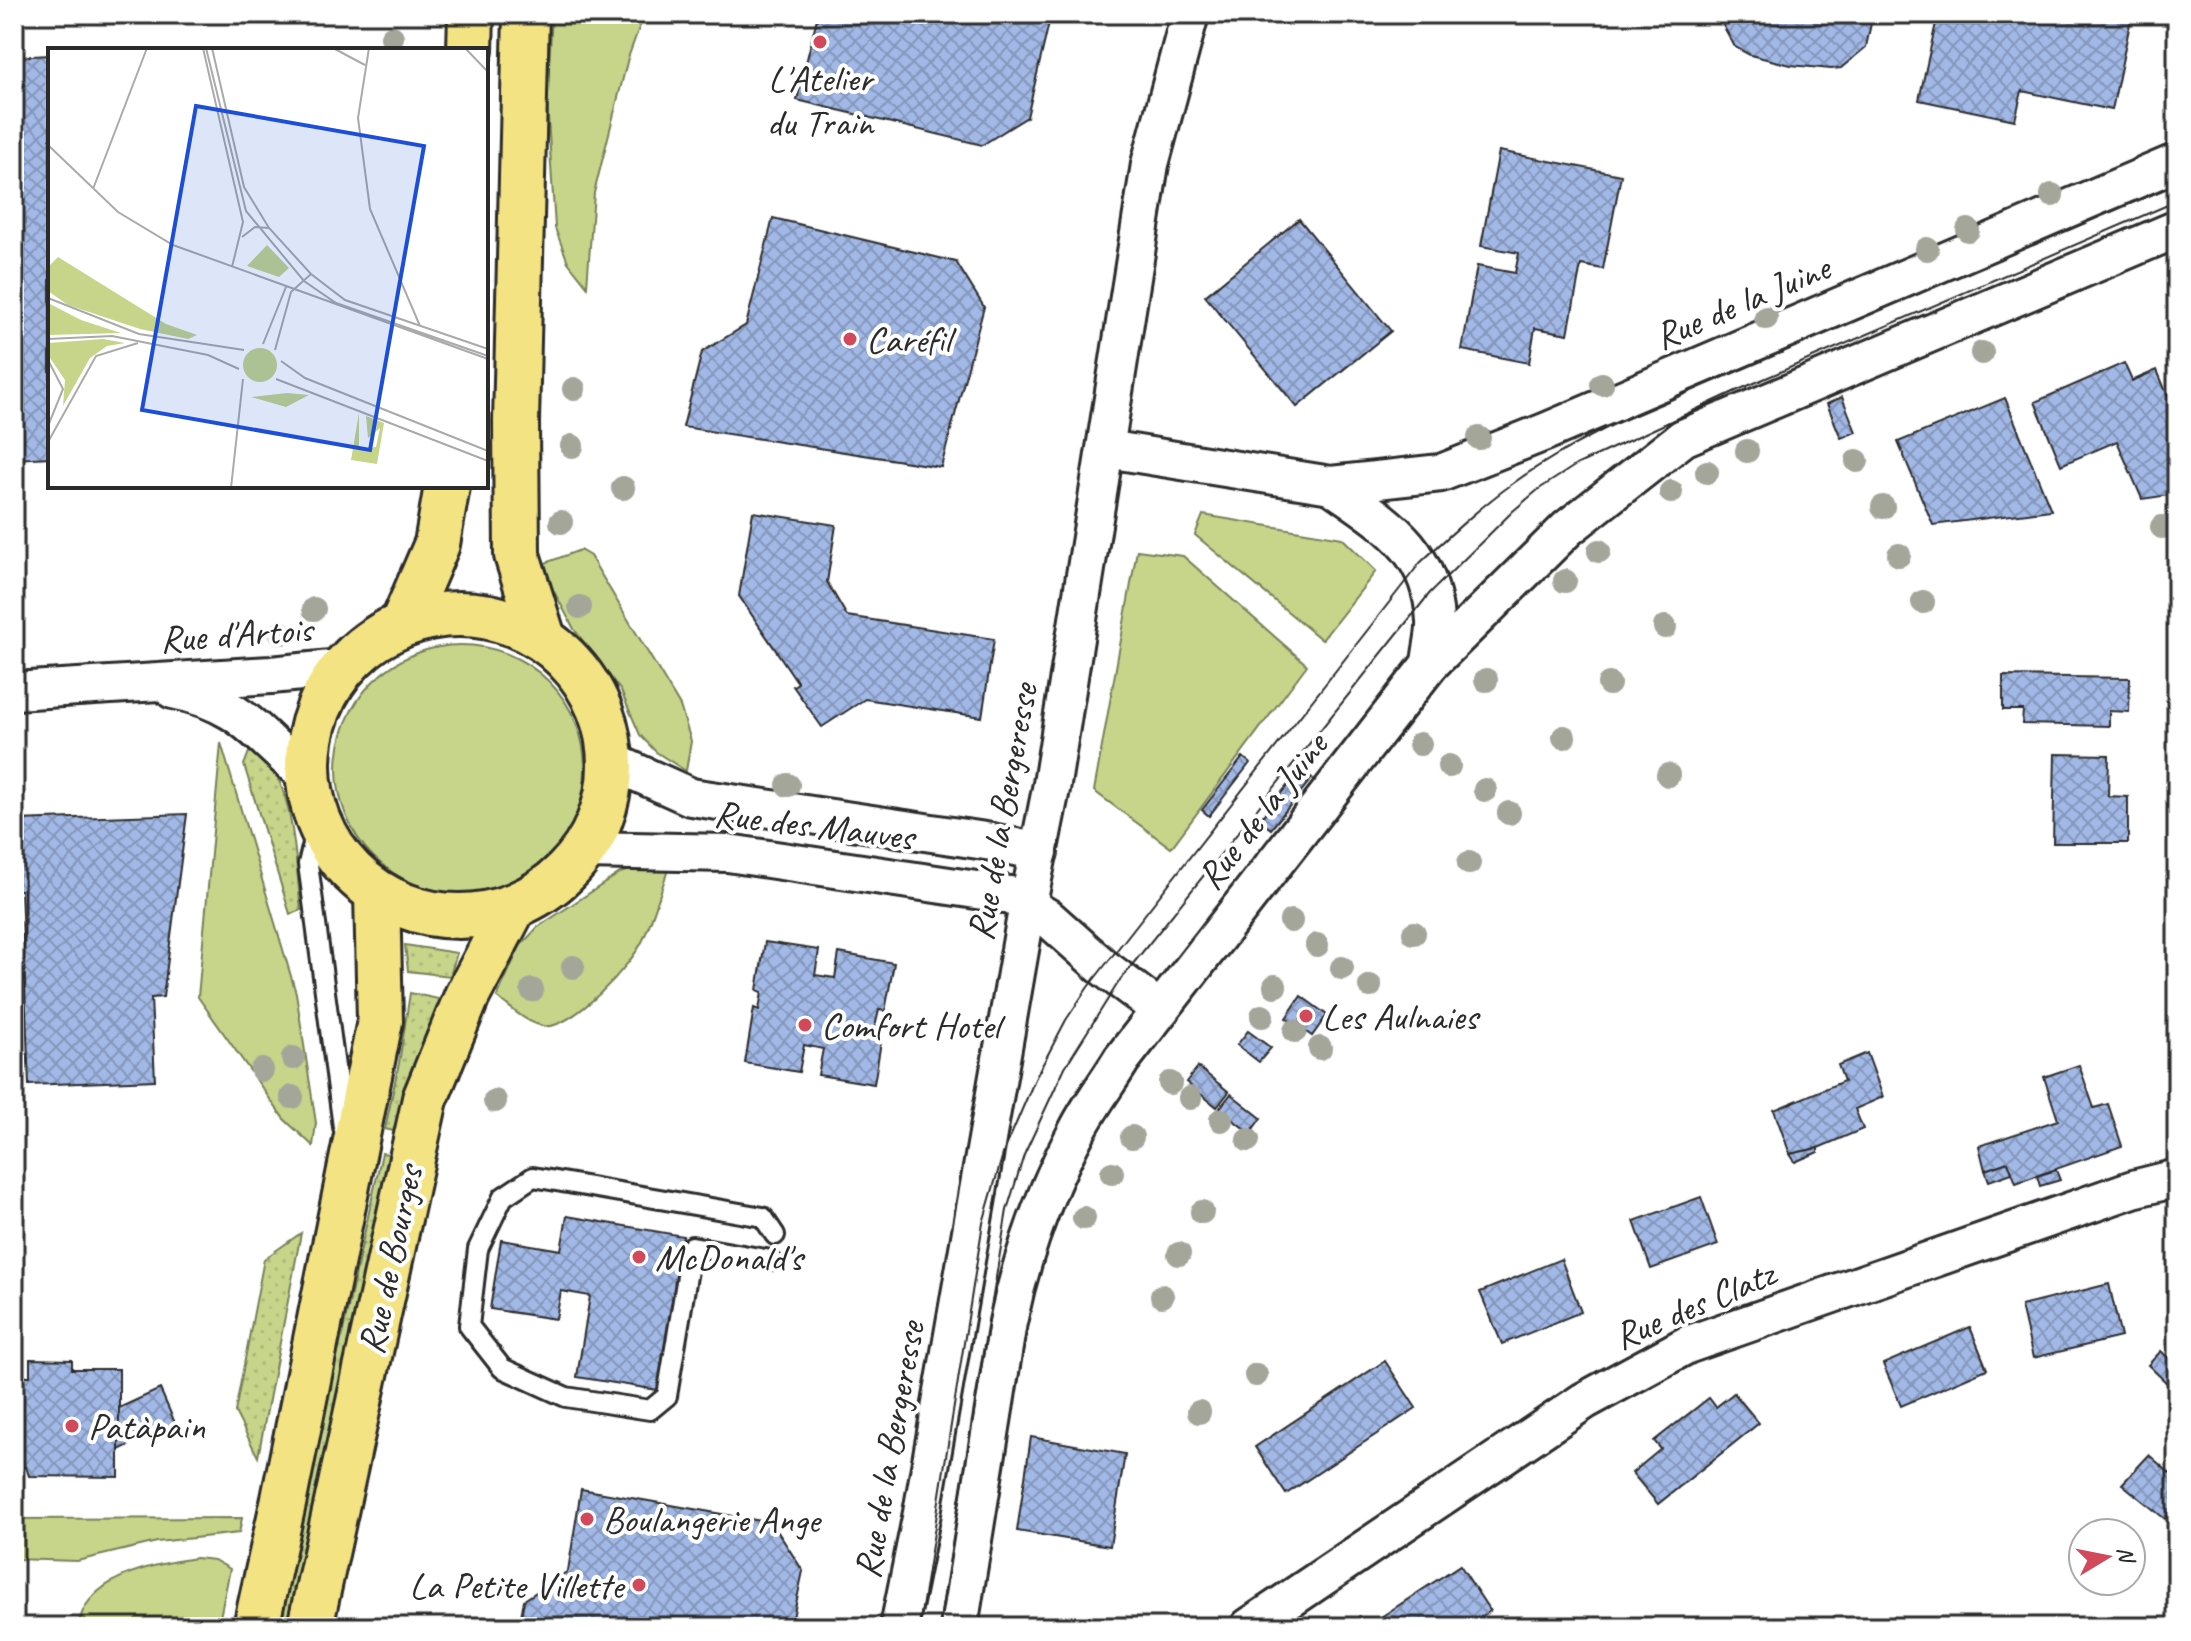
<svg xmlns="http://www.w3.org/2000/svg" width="2191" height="1641" font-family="Caveat,sans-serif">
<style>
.grass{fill:#c6d589;stroke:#78805a;stroke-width:2}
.park{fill:url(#park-dots);stroke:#78805a;stroke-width:2}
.building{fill:url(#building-cross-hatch);stroke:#2b2b2b;stroke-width:2}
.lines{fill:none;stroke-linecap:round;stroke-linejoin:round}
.service-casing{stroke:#2b2b2b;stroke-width:24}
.minor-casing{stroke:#2b2b2b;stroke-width:42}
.primary-casing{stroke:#2b2b2b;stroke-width:50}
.service{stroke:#fff;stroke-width:18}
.minor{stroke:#fff;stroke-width:36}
.primary{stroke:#f4e382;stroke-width:44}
.tram{stroke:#2b2b2b;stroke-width:2}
.tree{fill:#a4a69a}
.poi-dot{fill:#d1495b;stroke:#fff;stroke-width:3}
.labels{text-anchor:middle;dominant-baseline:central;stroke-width:8;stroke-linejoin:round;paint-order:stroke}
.poi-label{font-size:38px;fill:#2b2b2b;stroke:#fff;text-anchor:start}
.street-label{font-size:38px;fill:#2b2b2b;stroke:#fff}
.inset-road{fill:none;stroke:#aaa;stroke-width:2}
.view{fill:#1d4ed8;fill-opacity:0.15;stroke:#1d4ed8;stroke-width:4}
.inset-edge{fill:none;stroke:#2b2b2b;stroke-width:4}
</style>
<defs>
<pattern id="park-dots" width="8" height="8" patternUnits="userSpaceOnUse" patternTransform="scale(2)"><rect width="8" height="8" fill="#c6d589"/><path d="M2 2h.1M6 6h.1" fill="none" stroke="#aab776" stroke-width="1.8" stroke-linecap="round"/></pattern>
<pattern id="building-cross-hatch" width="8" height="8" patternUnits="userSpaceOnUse" patternTransform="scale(2)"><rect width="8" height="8" fill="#a2b9e7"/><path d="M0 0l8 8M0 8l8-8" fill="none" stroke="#8497bb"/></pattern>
</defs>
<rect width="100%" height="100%" fill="#fff"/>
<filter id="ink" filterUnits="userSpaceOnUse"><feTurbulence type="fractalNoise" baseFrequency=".0125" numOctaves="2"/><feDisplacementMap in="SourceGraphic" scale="16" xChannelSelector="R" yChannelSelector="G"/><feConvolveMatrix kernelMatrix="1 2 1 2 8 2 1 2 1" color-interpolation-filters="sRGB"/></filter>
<g filter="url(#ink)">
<g class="grass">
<path d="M552,14H644L628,58L594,193L587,286L568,262L555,228L547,102Z"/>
<path d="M1203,515L1342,538L1376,571L1322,640L1195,535Z"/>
<path d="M580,550L590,556L680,706L691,741L686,771L656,752L640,735L621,691L574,629L551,586L545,563Z"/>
<path d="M1137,550L1183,556L1307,665L1171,848L1094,791Z"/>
<circle cx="461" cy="769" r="124"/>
<path d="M221,743L296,993L316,1123L313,1146L284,1119L198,997Z"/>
<path d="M670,864C661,889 654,916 643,940C632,964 572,1030 544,1026C526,1023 510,1007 497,997L520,946L538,927L620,873L644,866Z"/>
<path d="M242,1518L239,1533L157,1542L77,1561L14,1559V1519Z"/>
<path d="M196,1558L214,1560L230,1569L218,1627H78C86,1576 154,1564 196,1558Z"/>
</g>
<g class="park">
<path d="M251,747C296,771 295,864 301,910L290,914L244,765Z"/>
<path d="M405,945L457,953L450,976L408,971Z"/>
<path d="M410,993L443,1000L398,1132L385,1129L399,1063Z"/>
<path d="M382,1153L395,1155L294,1627H278Z"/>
<path d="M301,1233L258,1457L235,1412L264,1259Z"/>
</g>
<g class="building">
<path d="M818,14H1051L1027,117L982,145L797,100Z"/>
<path d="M1720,14H1873L1866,47L1841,68L1831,69L1791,65L1750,55L1735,47L1719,18Z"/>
<path d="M1938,14H2132L2112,110L2022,91L2015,120L1919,100Z"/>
<path d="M50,55V457L14,459V57Z"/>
<path d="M1499,151L1621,175L1603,269L1581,265L1568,334L1535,328L1529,363L1462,350L1477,266L1515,273L1519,253L1481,246Z"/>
<path d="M773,218L956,262L984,307L941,467L683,427L702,352L746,325Z"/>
<path d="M1299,219L1391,331L1297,407L1205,296Z"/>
<path d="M2124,363L2132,381L2157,370L2177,418V494L2142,499L2117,441L2061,465L2035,402Z"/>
<path d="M1842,397L1856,432L1841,438L1827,404Z"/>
<path d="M2005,398L2051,510L1933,525L1898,442Z"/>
<path d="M753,512L836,525L827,582L847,616L994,639L982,717L865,699L822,727L793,686L798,683L739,596Z"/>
<path d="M2003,676L2130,678L2129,712L2109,711V726L2022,724L2023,710H2003Z"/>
<path d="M2055,754L2109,755L2108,796L2128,797V843H2053Z"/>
<path d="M1243,757L1250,763L1209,816L1202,810Z"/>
<path d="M1301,769L1312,778L1271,829L1259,820Z"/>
<path d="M187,814L163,997L151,998L155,1080L29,1085L21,890H14V841L20,840L18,820Z"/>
<path d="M765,942L819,950L815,975L835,978L839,953L894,963L885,1011L879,1010L875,1027L883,1030L874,1084L818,1075L823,1049L804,1045L799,1072L745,1063L754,1008L759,1010L762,992L757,990Z"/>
<path d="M1301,996L1327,1015L1312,1036L1286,1018Z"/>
<path d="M1248,1031L1271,1048L1259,1062L1237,1045Z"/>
<path d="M1867,1053L1883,1097L1855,1109L1863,1129L1818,1148L1790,1154L1774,1110L1844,1081L1838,1065Z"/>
<path d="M2079,1065L2094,1108L2108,1104L2122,1146L2016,1183L2008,1162L1985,1170L1979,1146L2058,1120L2044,1077Z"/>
<path d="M1198,1067L1229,1092L1217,1107L1186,1082Z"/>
<path d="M1231,1094L1261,1118L1250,1133L1219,1109Z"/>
<path d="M1818,1148V1152L1795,1162L1790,1154Z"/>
<path d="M2008,1162L2012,1173L1989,1181L1985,1170Z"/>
<path d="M2056,1170L2060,1180L2040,1186L2037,1176Z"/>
<path d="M1701,1197L1718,1245L1651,1269L1634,1221Z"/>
<path d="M567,1216L683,1236L658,1390L577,1377L590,1296L561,1291L556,1319L490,1309L501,1240L561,1250Z"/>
<path d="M1561,1259L1581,1312L1502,1344L1480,1292Z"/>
<path d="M2109,1284L2121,1337L2033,1358L2021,1306Z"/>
<path d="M1970,1327L1987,1369L1901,1406L1883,1364Z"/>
<path d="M2161,1351L2177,1366V1393L2148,1365Z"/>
<path d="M30,1359L72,1360V1369H119V1477L29,1476L26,1467H14V1376H30Z"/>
<path d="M1385,1361L1416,1408L1286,1494L1255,1447Z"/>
<path d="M160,1389L175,1423L119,1450V1408Z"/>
<path d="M1734,1393L1759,1423L1658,1504L1632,1473L1661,1449L1654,1441L1709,1398L1716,1407Z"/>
<path d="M1031,1437L1125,1454L1110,1546L1017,1531Z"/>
<path d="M2149,1455L2174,1477L2172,1480L2177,1485V1506L2165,1519L2122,1484Z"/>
<path d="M581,1489L772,1523L803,1571L791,1627H519L524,1600L568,1571Z"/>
<path d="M1460,1565L1490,1611L1466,1627H1383L1378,1619Z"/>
</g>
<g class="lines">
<g class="service-casing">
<g id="service">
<path d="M318,822L308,864L343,1127"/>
<path d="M771,1260L692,1246L667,1396L650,1410L566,1397L502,1368L469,1326L478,1249L503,1197L533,1177L763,1217L775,1235"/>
</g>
</g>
<g class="minor-casing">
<g id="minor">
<path d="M1107,449L1331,485L1441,473L1545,432L2177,162"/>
<path d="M1331,485C1384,523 1431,547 1435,621C1436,634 1431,650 1430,664"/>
<path d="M173,690C244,704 255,734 307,776"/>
<path d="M14,691L271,675L341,668"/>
<path d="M611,761L691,797L992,842L1039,852"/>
<path d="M585,850L728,853L1010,895L1047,917L1103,967L1159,1009"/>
<path d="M899,1627L922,1513L1028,904L1052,784L1150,164L1190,14"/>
<path d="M959,1627L1008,1322C1022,1254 1046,1188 1079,1127C1092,1103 1108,1082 1122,1059L1430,664L1568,528L1683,438L2177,229"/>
<path d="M1249,1627L1584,1401L1687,1345L2133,1189L2177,1178"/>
</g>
</g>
<g class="primary-casing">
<g id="primary">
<path d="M526,14L516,422L517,555L543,638"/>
<path d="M470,50L471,14"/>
<circle cx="459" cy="765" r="151"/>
<path d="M403,623L437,544L447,486"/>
<path d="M256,1627L284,1499L380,1021L377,894"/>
<path d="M310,1627L425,1099L467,996L513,908"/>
</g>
</g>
<use href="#service" class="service"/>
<use href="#minor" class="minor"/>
<use href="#primary" class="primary"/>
<g class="tram">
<path d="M919,1627L983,1223L1003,1154L1035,1079L1066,1020L1088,987L1420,563C1451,534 1481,506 1515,482C1552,455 1593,435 1634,414L2177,184"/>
<path d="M939,1627L1007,1210L1024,1155L1065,1067L1120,980L1430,593L1513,511L1539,489L1576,465L1738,390L2177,201"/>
</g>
</g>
<g class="tree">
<circle cx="392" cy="37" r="12"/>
<circle cx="2052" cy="195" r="12"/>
<circle cx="1968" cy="230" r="12"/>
<circle cx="1927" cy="249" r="12"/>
<circle cx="1766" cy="318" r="12"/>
<circle cx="1982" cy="353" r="12"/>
<circle cx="1602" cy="384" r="12"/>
<circle cx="574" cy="389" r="12"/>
<circle cx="1479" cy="438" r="12"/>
<circle cx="572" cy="446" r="12"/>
<circle cx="1747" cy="451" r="12"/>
<circle cx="1857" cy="461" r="12"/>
<circle cx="1707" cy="472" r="12"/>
<circle cx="623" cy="488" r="12"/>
<circle cx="1671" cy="492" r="12"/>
<circle cx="1883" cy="507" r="12"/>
<circle cx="561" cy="522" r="12"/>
<circle cx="2162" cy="527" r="12"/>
<circle cx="1599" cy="551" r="12"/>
<circle cx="1899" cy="555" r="12"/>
<circle cx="1565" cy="581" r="12"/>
<circle cx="1923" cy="602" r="12"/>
<circle cx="580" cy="607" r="12"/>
<circle cx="314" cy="609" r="12"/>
<circle cx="1665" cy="627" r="12"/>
<circle cx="281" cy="633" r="12"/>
<circle cx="1486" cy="680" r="12"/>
<circle cx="1609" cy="684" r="12"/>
<circle cx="1564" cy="737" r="12"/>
<circle cx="1420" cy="744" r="12"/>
<circle cx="1449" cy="766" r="12"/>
<circle cx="1668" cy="775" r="12"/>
<circle cx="788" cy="785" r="12"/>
<circle cx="1485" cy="790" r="12"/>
<circle cx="1509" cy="813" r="12"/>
<circle cx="1469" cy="863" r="12"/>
<circle cx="1291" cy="921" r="12"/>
<circle cx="1414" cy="933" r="12"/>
<circle cx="1317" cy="945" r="12"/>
<circle cx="573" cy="967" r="12"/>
<circle cx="1342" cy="968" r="12"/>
<circle cx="1275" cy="986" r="12"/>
<circle cx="1370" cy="986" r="12"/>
<circle cx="532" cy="990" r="12"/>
<circle cx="1262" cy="1016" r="12"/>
<circle cx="1295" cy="1031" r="12"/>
<circle cx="1320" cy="1048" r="12"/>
<circle cx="293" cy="1058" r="12"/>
<circle cx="262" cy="1070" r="12"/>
<circle cx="1170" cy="1083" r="12"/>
<circle cx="292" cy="1097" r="12"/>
<circle cx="1190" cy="1098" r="12"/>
<circle cx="495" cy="1101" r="12"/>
<circle cx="1221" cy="1120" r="12"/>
<circle cx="1132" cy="1137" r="12"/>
<circle cx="1248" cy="1140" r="12"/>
<circle cx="1112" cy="1173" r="12"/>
<circle cx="1202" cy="1212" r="12"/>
<circle cx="1084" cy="1218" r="12"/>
<circle cx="1179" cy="1254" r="12"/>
<circle cx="1162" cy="1296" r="12"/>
<circle cx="1256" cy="1375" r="12"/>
<circle cx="1199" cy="1412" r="12"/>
</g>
</g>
<g class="poi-dot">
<circle cx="820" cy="42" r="8"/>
<circle cx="850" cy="339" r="8"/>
<circle cx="1306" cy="1016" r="8"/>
<circle cx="805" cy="1025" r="8"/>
<circle cx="639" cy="1257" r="8"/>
<circle cx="72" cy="1426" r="8"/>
<circle cx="587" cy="1519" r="8"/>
<circle cx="639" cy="1585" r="8"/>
</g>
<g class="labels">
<g class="poi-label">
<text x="820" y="78" text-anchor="middle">L'Atelier<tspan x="820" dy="44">du Train</tspan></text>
<text x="866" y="339">Caréfil</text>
<text x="1322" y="1016">Les Aulnaies</text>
<text x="821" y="1025">Comfort Hotel</text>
<text x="655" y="1257">McDonald's</text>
<text x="88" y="1426">Patàpain</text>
<text x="603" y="1519">Boulangerie Ange</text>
<text x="623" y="1585" text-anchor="end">La Petite Villette</text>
</g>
<g class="street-label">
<text transform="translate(1742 302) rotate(-23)">Rue de la Juine</text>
<text transform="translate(236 634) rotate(-4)">Rue d'Artois</text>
<text transform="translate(1262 811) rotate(-52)">Rue de la Juine</text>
<text transform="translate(1002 812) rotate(-80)">Rue de la Bergeresse</text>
<text transform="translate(814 825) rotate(7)">Rue des Mauves</text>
<text transform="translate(390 1260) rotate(-78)">Rue de Bourges</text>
<text transform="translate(1694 1305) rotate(-23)">Rue des Clatz</text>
<text transform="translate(889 1450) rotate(-80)">Rue de la Bergeresse</text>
</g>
</g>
<g transform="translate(48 48)">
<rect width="440" height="440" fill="#fff"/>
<path d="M219,197L241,220L231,229L199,218ZM10,209L118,276L149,287L140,291L92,281L20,257L0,243V219ZM0,255L33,272L73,285L0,287ZM55,291L77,295L59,298L42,310L15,358L17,332L0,307V295ZM195 317a17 17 0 1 1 34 0a17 17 0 1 1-34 0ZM239,345L261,347L238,359L203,349ZM311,365V401L328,399L332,380L320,390L318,368L336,375L329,416L303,412Z" fill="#c6d589"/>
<path class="inset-road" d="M155,0L195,174L184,219M158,0L198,163L256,233L288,255L440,308M164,0L196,139L221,180L263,226L297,252L440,301M285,0L317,17M321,0L310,70L322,161L372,278M417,0L440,24M0,97L70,164L125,197L440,311M45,141L99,0M194,189L207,179L221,180M0,250L91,286L196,302M0,291L64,288L160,307L191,321M215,296L238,239M227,302L243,244L263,226M0,312L15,341L0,378M233,313L257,330L440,403M228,331L440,413M0,394L48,308L90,295M183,440L195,331"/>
<path class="view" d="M148,58L376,98L322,402L94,362Z"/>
<rect width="440" height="440" class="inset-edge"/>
</g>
<rect width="2191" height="1641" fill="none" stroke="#fff" stroke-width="48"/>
<rect x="24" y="24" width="2143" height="1593" fill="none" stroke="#2b2b2b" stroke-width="3" filter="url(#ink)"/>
<g transform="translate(2107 1557) rotate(80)"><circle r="38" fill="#ffffff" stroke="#aaaaaa" stroke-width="2"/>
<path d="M0-6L14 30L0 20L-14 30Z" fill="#d1495b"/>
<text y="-12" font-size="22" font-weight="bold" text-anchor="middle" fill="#2b2b2b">N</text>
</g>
</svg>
